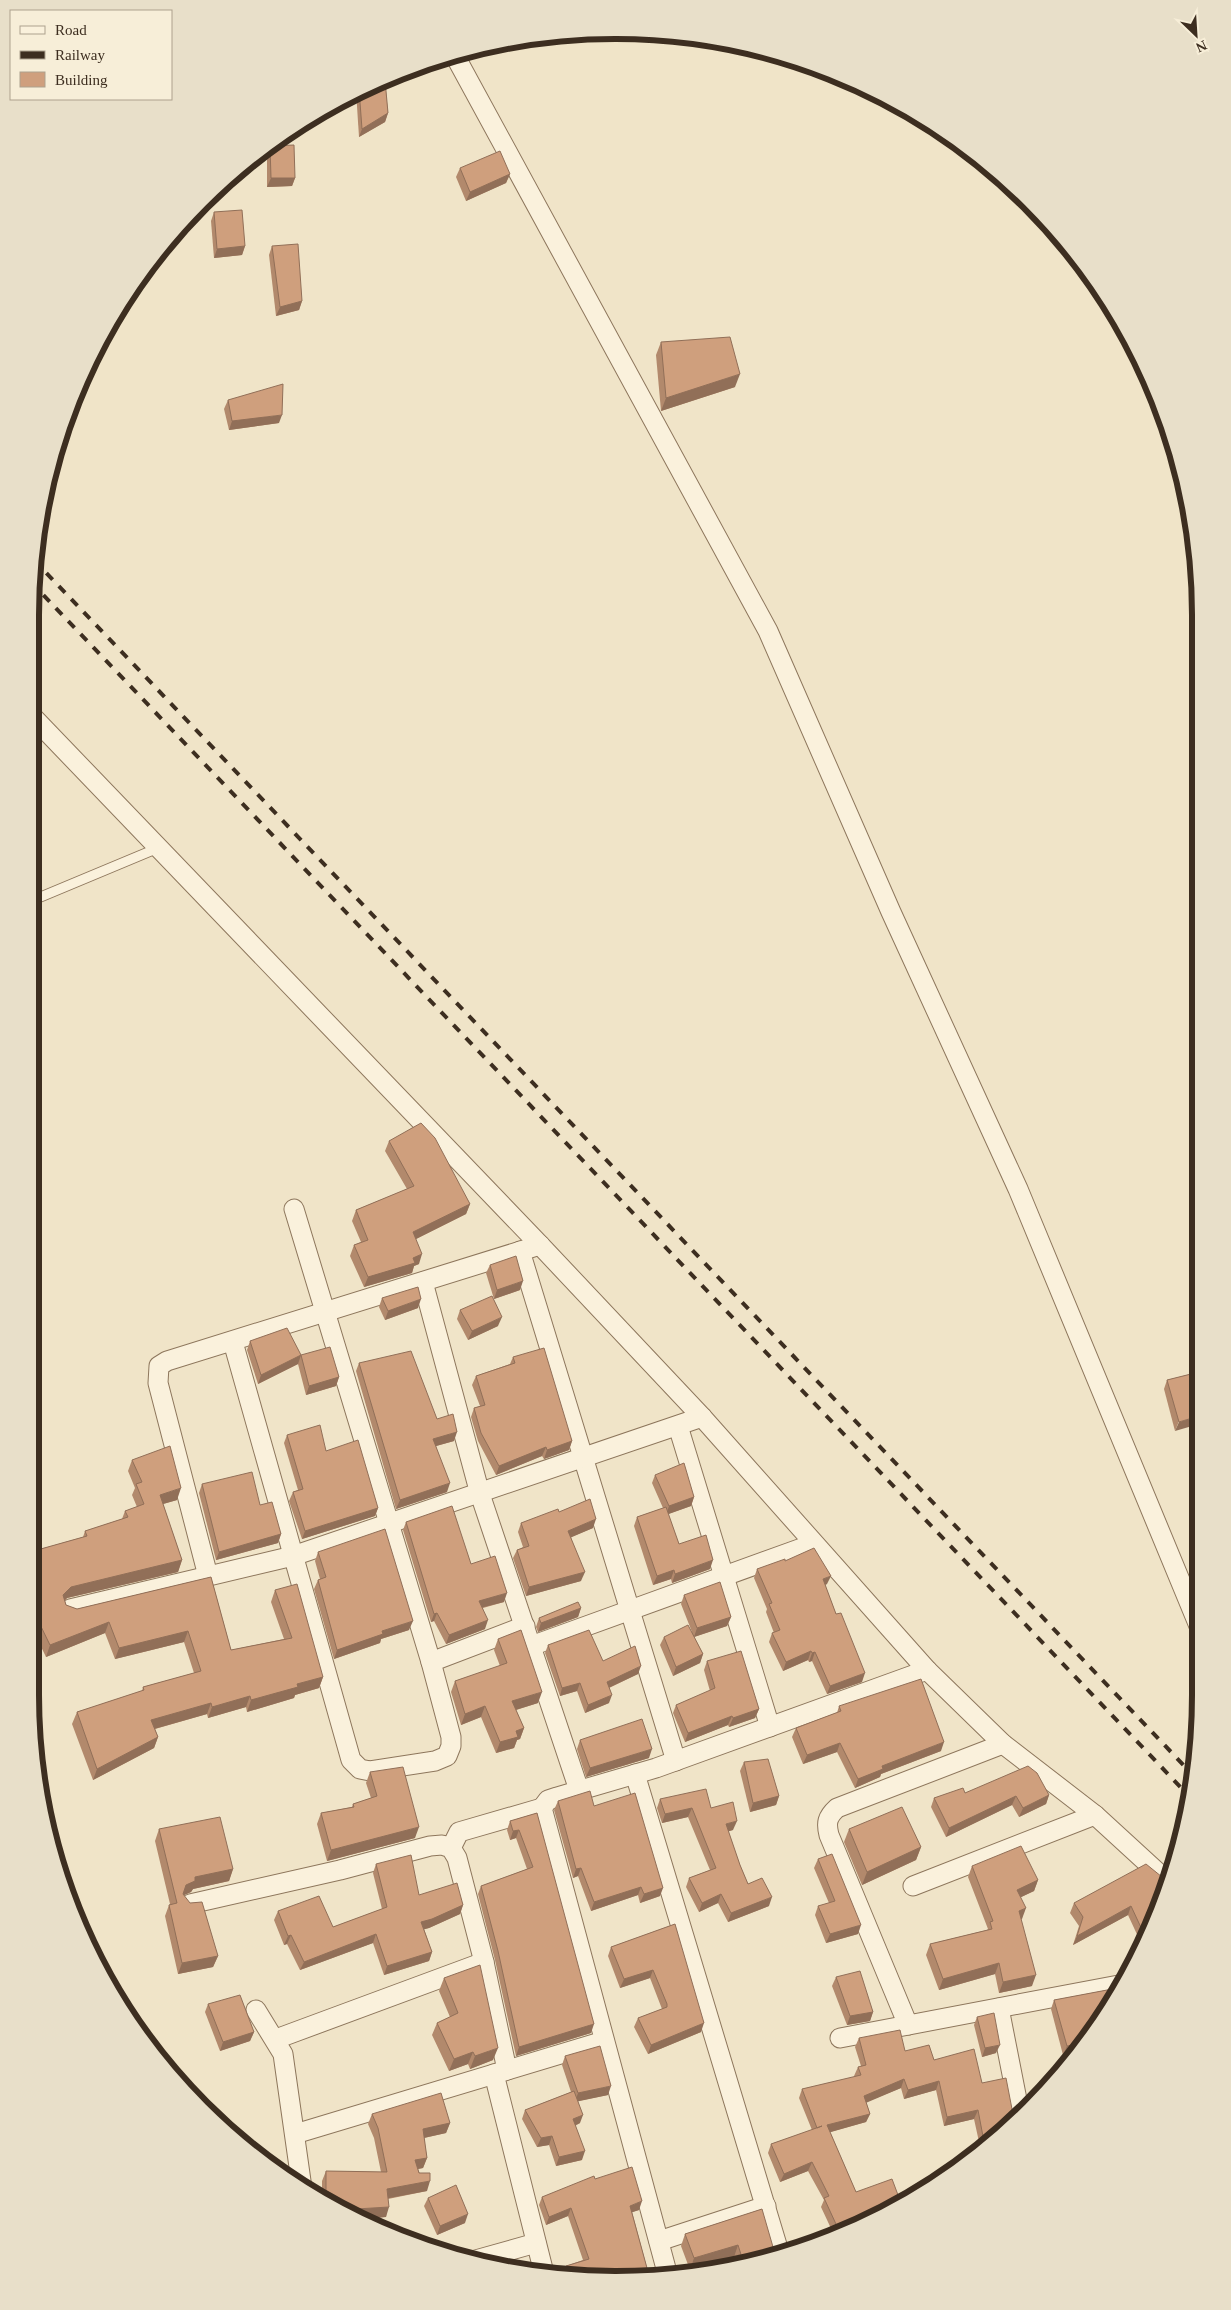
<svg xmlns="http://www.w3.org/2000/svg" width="1231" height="2310" font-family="Georgia,serif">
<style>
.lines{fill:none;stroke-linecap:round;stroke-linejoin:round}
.service-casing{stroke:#8d765c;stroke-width:11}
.minor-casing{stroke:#8d765c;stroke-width:21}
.service{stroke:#faf1dc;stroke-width:9}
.minor{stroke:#faf1dc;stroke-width:19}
.rail{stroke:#3d2e20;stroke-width:4;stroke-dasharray:9 9;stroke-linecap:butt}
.wall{fill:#b2896c}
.shaded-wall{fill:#916f58}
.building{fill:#cf9f7d;stroke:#916f58}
.rim{fill:none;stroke:#3d2e20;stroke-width:6}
</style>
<rect width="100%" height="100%" fill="#f0e4c8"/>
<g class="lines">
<g class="service-casing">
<path id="service" d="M31,901L158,848"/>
</g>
<g class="minor-casing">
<g id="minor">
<path d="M454,54L768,631L891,912L1018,1189L1199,1626"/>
<path d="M31,715L540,1245L702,1417L927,1670L1003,1744L1095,1815L1167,1881"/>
<path d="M520,1251L676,1761"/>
<path d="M423,1282L480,1494L579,1790"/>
<path d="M233,1342L351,1760L360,1769L370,1771L435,1761L447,1756L451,1746V1737L431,1662L294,1209"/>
<path d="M678,1426L770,1727"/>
<path d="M208,1576L158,1383L159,1366L167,1361L540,1245"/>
<path d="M70,1609L293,1556L702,1417"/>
<path d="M531,1646L813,1544"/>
<path d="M431,1662L525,1626"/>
<path d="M635,1774L780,2255"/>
<path d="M451,1848L459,1832L542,1808"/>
<path d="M913,1886L1095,1815"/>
<path d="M190,1904L340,1870L430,1846L442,1845L451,1848L457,1858L484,1962L507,2070"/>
<path d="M999,2008L1020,2115"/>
<path d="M256,2010L283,2054L302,2188"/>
<path d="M908,2025L829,1835C826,1823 827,1817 837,1808L1003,1744"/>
<path d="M840,2038L1124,1984"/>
<path d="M276,2039L484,1962"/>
<path d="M494,2074L544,2273"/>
<path d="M295,2134L604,2041"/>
<path d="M659,2241L766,2206"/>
<path d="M472,2261L536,2243"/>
<path d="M668,2276L542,1808L548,1800L557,1797L656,1768L927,1670"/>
</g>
</g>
<use href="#service" class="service"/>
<use href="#minor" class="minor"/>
<g class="rail">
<path d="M34,560L1193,1775"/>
<path d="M31,582L1189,1796"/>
</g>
</g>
<g class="wall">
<path d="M385,80L388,113L385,122L359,137L356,91Z"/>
<path d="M270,146L295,178L292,186L267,187V155Z"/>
<path d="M460,168L510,174L506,183L466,201L456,177Z"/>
<path d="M214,212L245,246L242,255L214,258L211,221Z"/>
<path d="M272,246L302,301L299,310L276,316L269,255Z"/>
<path d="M661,342L735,387L661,411L656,355Z"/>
<path d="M228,400L279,423L229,430L224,409Z"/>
<path d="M389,1141L470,1204L466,1214L416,1239L419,1264L414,1266L412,1273L364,1287L350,1256L354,1245L361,1242L352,1221L356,1210L407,1189L385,1151Z"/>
<path d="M490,1265L520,1290L494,1299L486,1273Z"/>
<path d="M382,1298L418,1308L385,1320L379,1307Z"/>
<path d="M460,1310L498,1326L468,1340L457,1319Z"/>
<path d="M250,1341L301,1355L339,1377L336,1386L306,1395L298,1364L258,1384L247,1350Z"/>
<path d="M513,1357L572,1441L569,1450L544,1459L542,1456L496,1475L478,1441L471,1417L474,1408L480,1406L472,1385L476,1376L510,1364Z"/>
<path d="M359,1363L437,1419L454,1441L436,1446L447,1492L396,1509L356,1371Z"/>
<path d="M1199,1372L1175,1431L1164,1389L1167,1380Z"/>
<path d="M287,1435L326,1451L378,1508L375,1516L302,1539L289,1501L293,1492L298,1490L284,1443Z"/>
<path d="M132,1460L177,1500L163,1504L182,1560L178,1572L67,1598L65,1601L66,1605L77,1609L211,1577L231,1650L284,1639L271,1602L275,1590L323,1677L319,1688L295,1695L294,1698L247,1712L246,1707L208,1718L207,1714L155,1729L158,1737L154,1748L93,1780L72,1724L77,1712L142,1691L143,1687L194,1673L184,1642L115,1659L105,1633L46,1657L30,1624V1552L83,1537L85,1531L122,1519L125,1511L137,1507L132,1495L135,1488L128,1471Z"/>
<path d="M655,1475L694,1497L691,1506L668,1514L679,1544L710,1569L672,1583L671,1579L653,1585L634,1526L637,1517L663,1508L652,1483Z"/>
<path d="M202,1484L260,1505L281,1534L278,1543L216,1560L199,1493Z"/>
<path d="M559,1512L593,1528L571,1537L581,1581L526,1596L513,1558L517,1550L523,1547L518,1532L521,1523Z"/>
<path d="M406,1522L471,1564L504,1602L483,1608L485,1629L446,1644L434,1621L431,1622L403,1530Z"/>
<path d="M318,1552L409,1630L381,1639L380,1643L334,1659L314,1589L318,1580L320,1579L315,1561Z"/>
<path d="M785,1561L827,1584L825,1585L862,1682L827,1694L812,1661L809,1662L808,1660L783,1671L769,1642L772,1633H774L766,1612L767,1609L754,1578L757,1569Z"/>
<path d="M684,1595L731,1617L727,1626L694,1637L703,1654L700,1663L673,1676L660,1645L664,1637L692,1632L681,1604Z"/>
<path d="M581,1608L578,1617L538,1632L536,1627L539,1618Z"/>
<path d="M498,1639L538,1703L516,1710L524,1728L520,1739L517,1740L514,1748L496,1753L481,1717L461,1725L451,1692L455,1681L500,1666L494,1650Z"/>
<path d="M548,1645L603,1661L638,1674L609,1688V1703L585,1713L577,1691L560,1696L545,1653Z"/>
<path d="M707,1661L759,1709L755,1718L729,1727L728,1725L685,1742L673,1713L676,1705L710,1691L704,1670Z"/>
<path d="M839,1706L941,1751L881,1774L880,1777L855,1788L837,1752L803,1764L792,1737L796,1728L837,1713Z"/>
<path d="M580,1740L649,1758L586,1777L577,1749Z"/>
<path d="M744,1762L779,1796L776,1805L750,1812L740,1771Z"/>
<path d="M370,1772L415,1838L327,1861L317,1824L321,1813L352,1807L353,1804L371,1798L366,1783Z"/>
<path d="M965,1793L1049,1795L1046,1804L1019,1817L1012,1805L946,1837L931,1807L934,1798Z"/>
<path d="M660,1799L711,1808L733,1830L728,1831L740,1865L748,1884L769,1906L728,1922L718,1903L699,1912L686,1887L689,1878L710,1870L688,1817L662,1823L657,1808Z"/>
<path d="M558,1801L594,1806L660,1896L640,1903L638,1895L591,1911L578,1876L573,1878L554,1810Z"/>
<path d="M537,1813L591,2033L516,2056L495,1960L478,1894L481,1886L527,1869L516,1838L510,1840L507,1830L510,1821Z"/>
<path d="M159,1829L233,1869L229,1881L193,1889L191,1892L184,1895L218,1956L213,1967L178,1974L165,1916L169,1905L170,1904L155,1841Z"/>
<path d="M849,1829L921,1847L916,1860L862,1885L844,1842Z"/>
<path d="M818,1859L858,1934L826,1943L815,1915L818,1906L829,1903L814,1868Z"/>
<path d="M376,1864L419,1895L463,1905L460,1914L429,1928L424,1929L432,1952L429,1961L384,1975L373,1943L300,1970L287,1944L284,1945L274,1920L278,1911L333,1927L382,1909L373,1873Z"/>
<path d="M972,1866L1038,1880L1034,1891L1021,1897L1022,1919H1021L1032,1986L999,1993L995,1974L939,1990L926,1955L930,1944L987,1930L988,1929L968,1877Z"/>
<path d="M1167,1881L1141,1943L1128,1915L1073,1945L1079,1926L1070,1913L1074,1903Z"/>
<path d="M675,1924L701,2032L648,2054L634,2027L638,2018L662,2009L650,1978L620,1988L608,1956L611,1947Z"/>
<path d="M836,1977L873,2012L870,2021L847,2025L832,1986Z"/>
<path d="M444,1978L493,2060L470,2069L468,2064L449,2071L432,2035L437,2023L450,2017L439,1991Z"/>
<path d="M1123,1987L1063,2055L1051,2009L1054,2000Z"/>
<path d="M208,2004L254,2032L250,2041L220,2051L205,2012Z"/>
<path d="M977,2017L996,2053L982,2057L974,2025Z"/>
<path d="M859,2038L934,2060L982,2083L1002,2135L981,2151L974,2119L944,2126L936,2090L904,2099L901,2088L866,2102L870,2114L866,2122L830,2132L856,2192L901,2203L840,2235L835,2237L821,2207L824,2200L808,2171L780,2182L768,2153L771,2144L812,2130L799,2098L802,2089L855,2077L854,2076L858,2067L861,2066L855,2047Z"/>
<path d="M565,2056L608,2095L578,2101L580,2123L575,2126L582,2160L556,2166L549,2145L537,2147L522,2119L525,2110L571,2092L562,2065Z"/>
<path d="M372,2114L450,2123L446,2133L424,2138L427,2158L423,2168L418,2169L427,2191L388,2199L386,2217L360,2219L322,2198V2181L326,2171L381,2172L374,2138L368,2124Z"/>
<path d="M595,2179L639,2210L632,2212L650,2279L565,2270L566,2266L583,2260L568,2216L546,2225L539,2205L542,2197Z"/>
<path d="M428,2198L465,2223L437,2235L424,2206Z"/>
<path d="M762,2209L767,2260L736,2265L734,2257L690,2270L681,2246L685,2234Z"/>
</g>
<g class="shaded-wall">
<path d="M388,113L385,122L359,137L362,129Z"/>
<path d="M510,174L506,183L466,201L470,192Z"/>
<path d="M271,178H295L292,186L267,187Z"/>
<path d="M245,246L242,255L214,258L217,249Z"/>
<path d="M302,301L299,310L276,316L280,307Z"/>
<path d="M740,374L735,387L661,411L666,398Z"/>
<path d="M282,415L279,423L229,430L232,421Z"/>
<path d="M470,1204L466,1214L410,1242L413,1232Z"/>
<path d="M422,1254L419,1264L414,1266L412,1273L364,1287L368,1277Z"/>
<path d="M523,1281L520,1290L494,1299L497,1290Z"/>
<path d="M421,1299L418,1308L385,1320L388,1311Z"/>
<path d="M502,1317L498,1326L468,1340L472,1331Z"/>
<path d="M301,1355L298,1364L258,1384L261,1375Z"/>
<path d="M339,1377L336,1386L306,1395L309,1386Z"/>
<path d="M1199,1416V1424L1175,1431L1179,1422Z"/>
<path d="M457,1432L454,1441L429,1448L433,1439Z"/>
<path d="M572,1441L569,1450L544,1459L547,1450Z"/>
<path d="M546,1447L542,1456L496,1475L499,1466Z"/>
<path d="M450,1483L447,1492L396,1509L400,1500Z"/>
<path d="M181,1488L177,1500L156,1506L160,1495Z"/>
<path d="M694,1497L691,1506L666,1515L669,1506Z"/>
<path d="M378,1508L375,1516L302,1539L305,1531Z"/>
<path d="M596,1519L593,1528L565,1540L568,1531Z"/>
<path d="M281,1534L278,1543L216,1560L219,1552Z"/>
<path d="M182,1560L178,1572L67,1598L59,1606L63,1595L71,1587Z"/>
<path d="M713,1560L710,1569L672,1583L675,1574Z"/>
<path d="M674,1570L671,1579L653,1585L657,1576Z"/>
<path d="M585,1572L581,1581L526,1596L529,1587Z"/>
<path d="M831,1576L827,1584L819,1587L823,1579Z"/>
<path d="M507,1593L504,1602L476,1609L479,1601Z"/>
<path d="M581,1608L578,1617L538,1632L541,1623Z"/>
<path d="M437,1613L434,1621L431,1622L434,1614Z"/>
<path d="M731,1617L727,1626L694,1637L697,1628Z"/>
<path d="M488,1620L485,1629L446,1644L449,1635Z"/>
<path d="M413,1621L409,1630L381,1639L380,1643L334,1659L337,1650L382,1631Z"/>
<path d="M109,1622L105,1633L46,1657L50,1645Z"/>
<path d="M188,1631L184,1642L115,1659L119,1648Z"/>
<path d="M811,1651L808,1660L783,1671L786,1662Z"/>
<path d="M815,1652L812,1661L809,1662L812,1653Z"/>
<path d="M703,1654L700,1663L673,1676L676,1667Z"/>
<path d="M641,1666L638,1674L604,1690L607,1682Z"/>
<path d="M865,1673L862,1682L827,1694L830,1686Z"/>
<path d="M323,1677L319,1688L295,1695L294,1698L247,1712L251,1700L297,1684Z"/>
<path d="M580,1683L577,1691L560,1696L562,1688Z"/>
<path d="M542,1692L538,1703L509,1712L512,1701Z"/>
<path d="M612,1695L609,1703L585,1713L588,1705Z"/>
<path d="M250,1696L246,1707L208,1718L212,1707Z"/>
<path d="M211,1703L207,1714L147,1731L151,1720Z"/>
<path d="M485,1706L481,1717L461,1725L465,1714Z"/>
<path d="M759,1709L755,1718L729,1727L733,1718Z"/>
<path d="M732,1716L728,1725L685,1742L688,1733Z"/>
<path d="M524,1728L520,1739L517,1740L514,1748L496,1753L500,1742L516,1731Z"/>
<path d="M158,1737L154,1748L93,1780L97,1769Z"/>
<path d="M944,1742L941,1751L881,1774L880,1777L855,1788L858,1779L882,1766Z"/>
<path d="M840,1743L837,1752L803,1764L807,1755Z"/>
<path d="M652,1749L649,1758L586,1777L590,1768Z"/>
<path d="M1049,1795L1046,1804L1019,1817L1023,1808Z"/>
<path d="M779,1796L776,1805L750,1812L753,1803Z"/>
<path d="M1016,1796L1012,1805L946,1837L949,1828Z"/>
<path d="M692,1808L688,1817L662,1823L665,1814Z"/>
<path d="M737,1821L733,1830L723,1833L726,1824Z"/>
<path d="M419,1827L415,1838L327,1861L331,1850Z"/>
<path d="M519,1830L516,1838L510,1840L513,1831Z"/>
<path d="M921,1847L916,1860L862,1885L867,1872Z"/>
<path d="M581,1868L578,1876L573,1878L576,1869Z"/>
<path d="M233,1869L229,1881L193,1889L191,1892L182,1896L186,1885L195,1877Z"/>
<path d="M1038,1880L1034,1891L1013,1901L1017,1890Z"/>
<path d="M641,1887L638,1895L591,1911L594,1902Z"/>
<path d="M663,1888L660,1896L640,1903L644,1894Z"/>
<path d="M721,1894L718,1903L699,1912L702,1903Z"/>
<path d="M772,1897L769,1906L728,1922L731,1913Z"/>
<path d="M463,1905L460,1914L429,1928L418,1931L421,1922Z"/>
<path d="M1131,1906L1128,1915L1073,1945L1077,1936Z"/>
<path d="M1026,1908L1022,1919L1015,1922L1019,1911Z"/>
<path d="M861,1925L858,1934L826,1943L830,1934Z"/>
<path d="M376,1934L373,1943L300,1970L304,1962Z"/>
<path d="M291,1935L287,1944L284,1945L288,1936Z"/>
<path d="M432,1952L429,1961L384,1975L387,1966Z"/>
<path d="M218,1956L213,1967L178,1974L182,1963Z"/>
<path d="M999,1963L995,1974L939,1990L943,1979Z"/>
<path d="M653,1970L650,1978L620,1988L624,1979Z"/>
<path d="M1036,1975L1032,1986L999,1993L1003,1982Z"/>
<path d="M873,2012L870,2021L847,2025L850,2016Z"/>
<path d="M704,2023L701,2032L648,2054L651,2045Z"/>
<path d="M594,2024L591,2033L516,2056L519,2047Z"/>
<path d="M254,2032L250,2041L220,2051L223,2042Z"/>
<path d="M1086,2043L1078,2053L1063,2055L1067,2046Z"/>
<path d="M1000,2045L996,2053L982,2057L985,2048Z"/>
<path d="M498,2048L493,2060L470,2069L475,2056Z"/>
<path d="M473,2052L468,2064L449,2071L454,2059Z"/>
<path d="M904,2079L901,2088L861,2105L864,2096Z"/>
<path d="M939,2081L936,2090L904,2099L908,2090Z"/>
<path d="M611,2086L608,2095L575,2102L578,2093Z"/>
<path d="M978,2110L974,2119L944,2126L947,2117Z"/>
<path d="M870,2114L866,2122L824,2134L827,2125Z"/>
<path d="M583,2115L580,2123L569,2128L573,2119Z"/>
<path d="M450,2123L446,2133L419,2139L423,2129Z"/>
<path d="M552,2136L549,2145L537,2147L541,2138Z"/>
<path d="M585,2151L582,2160L556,2166L559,2157Z"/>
<path d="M427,2158L423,2168L412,2170L415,2160Z"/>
<path d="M812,2162L808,2171L780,2182L784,2174Z"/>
<path d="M430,2181L427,2191L384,2199L387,2189Z"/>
<path d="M642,2201L639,2210L627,2214L630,2206Z"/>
<path d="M389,2207L386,2217L360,2219L354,2215L356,2209Z"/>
<path d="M571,2208L568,2216L546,2225L549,2217Z"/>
<path d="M468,2214L465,2223L437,2235L440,2226Z"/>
<path d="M738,2245L734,2257L690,2270L694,2258Z"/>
</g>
<g class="building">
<path d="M385,80L388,113L362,129L359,89Z"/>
<path d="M294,145L295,178H271L270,146Z"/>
<path d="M500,151L510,174L470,192L460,168Z"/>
<path d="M242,210L245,246L217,249L214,212Z"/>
<path d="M298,244L302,301L280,307L272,246Z"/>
<path d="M730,337L740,374L666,398L661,342Z"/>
<path d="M283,384L282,415L232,421L228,400Z"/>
<path d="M421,1123L435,1138L470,1204L413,1232L422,1254L413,1258L415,1263L368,1277L354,1245L368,1240L356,1210L414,1186L389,1141Z"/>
<path d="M516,1256L523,1281L497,1290L490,1265Z"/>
<path d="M418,1287L421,1299L388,1311L382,1298Z"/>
<path d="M492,1296L502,1317L472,1331L460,1310Z"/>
<path d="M287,1328L301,1355L261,1375L250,1341Z"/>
<path d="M330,1347L339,1377L309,1386L301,1355Z"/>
<path d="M544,1348L572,1441L547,1450L546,1447L499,1466L481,1433L474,1408L485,1405L476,1376L515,1363L513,1357Z"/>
<path d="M411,1351L437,1419L453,1414L457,1432L433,1439L450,1483L400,1500L359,1363Z"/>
<path d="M1199,1372V1416L1179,1422L1167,1380Z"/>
<path d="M320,1425L326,1451L358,1440L378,1508L305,1531L293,1492L303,1489L287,1435Z"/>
<path d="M170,1446L181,1488L160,1495L182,1560L71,1587L63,1595L66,1605L77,1609L211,1577L231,1650L292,1638L275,1590L297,1584L323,1677L297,1684L298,1687L251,1700L250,1696L212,1707L211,1703L151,1720L158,1737L97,1769L77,1712L144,1690L143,1687L201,1671L188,1631L119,1648L109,1622L50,1645L30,1604V1552L87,1536L85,1531L128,1517L125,1511L144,1504L136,1484L142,1482L132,1460Z"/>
<path d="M684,1463L694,1497L669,1506L655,1475Z"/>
<path d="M252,1472L260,1505L272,1502L281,1534L219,1552L202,1484Z"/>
<path d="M590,1499L596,1519L568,1531L585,1572L529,1587L517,1550L529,1546L521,1523L558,1509L559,1512Z"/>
<path d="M452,1506L471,1564L495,1556L507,1593L479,1601L488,1620L449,1635L437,1613L434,1614L406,1522Z"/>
<path d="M666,1507L679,1544L706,1535L713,1560L675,1574L674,1570L657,1576L637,1517Z"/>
<path d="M385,1529L413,1621L382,1631L383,1634L337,1650L318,1580L326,1577L318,1552Z"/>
<path d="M814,1548L831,1576L823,1579L836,1614L841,1613L865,1673L830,1686L815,1652L812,1653L811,1651L786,1662L772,1633L780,1630L769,1604L772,1603L757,1569L785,1559V1561Z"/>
<path d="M720,1582L731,1617L697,1628L684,1595Z"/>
<path d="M578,1602L581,1608L541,1623L539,1618Z"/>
<path d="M688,1625L703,1654L676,1667L664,1637Z"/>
<path d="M521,1630L542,1692L512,1701L524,1728L516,1731L518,1737L500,1742L485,1706L465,1714L455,1681L507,1663L498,1639Z"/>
<path d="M589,1630L603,1661L635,1646L641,1666L607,1682L612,1695L588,1705L580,1683L562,1688L548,1645Z"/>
<path d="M741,1651L759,1709L733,1718L732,1716L688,1733L676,1705L715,1688L707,1661Z"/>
<path d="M921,1679L944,1742L882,1766L883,1769L858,1779L840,1743L807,1755L796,1728L841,1711L839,1706Z"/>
<path d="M642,1719L652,1749L590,1768L580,1740Z"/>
<path d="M768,1759L779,1796L753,1803L744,1762Z"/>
<path d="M1028,1766L1037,1773L1049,1795L1023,1808L1016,1796L949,1828L934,1798L963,1788L965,1793Z"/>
<path d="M403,1767L419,1827L331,1850L321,1813L354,1807L353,1804L377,1796L370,1772Z"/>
<path d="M706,1789L711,1808L733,1802L737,1821L726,1824L740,1865L748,1884L762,1878L772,1897L731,1913L721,1894L702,1903L689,1878L716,1868L692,1808L665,1814L660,1799Z"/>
<path d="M590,1791L594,1806L635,1793L663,1888L644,1894L641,1887L594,1902L581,1868L576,1869L558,1801Z"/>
<path d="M902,1807L921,1847L867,1872L849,1829Z"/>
<path d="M537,1813L594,2024L519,2047L498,1951L481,1886L533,1867L519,1830L513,1831L510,1821Z"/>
<path d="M220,1817L233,1869L195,1877V1881L186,1885L183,1894L190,1903L202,1902L218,1956L182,1963L169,1905L177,1903L159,1829Z"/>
<path d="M1021,1846L1038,1880L1017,1890L1026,1908L1019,1911L1036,1975L1003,1982L999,1963L943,1979L930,1944L992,1929L990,1922L993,1921L972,1866Z"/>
<path d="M832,1854L861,1925L830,1934L818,1906L835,1901L818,1859Z"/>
<path d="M411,1855L419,1895L457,1883L463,1905L432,1919L421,1922L432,1952L387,1966L376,1934L304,1962L291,1935L288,1936L278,1911L319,1896L333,1927L387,1907L376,1864Z"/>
<path d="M1146,1864L1167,1881L1165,1884L1162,1886L1164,1888L1144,1934L1131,1906L1077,1936L1083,1917L1074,1903Z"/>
<path d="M675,1924L704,2023L651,2045L638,2018L667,2007V2004L653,1970L624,1979L611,1947Z"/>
<path d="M480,1965L498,2048L475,2056L473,2052L454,2059L437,2023L458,2013L444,1978Z"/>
<path d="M860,1971L873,2012L850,2016L836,1977Z"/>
<path d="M1123,1987L1086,2043L1067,2046L1054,2000Z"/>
<path d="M240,1995L254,2032L223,2042L208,2004Z"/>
<path d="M994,2013L1000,2045L985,2048L977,2017Z"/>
<path d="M900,2030L905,2051L929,2045L934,2060L974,2049L982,2083L1006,2078L1012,2109L1015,2114L1019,2116L1002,2135L985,2147L978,2110L947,2117L939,2081L908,2090L904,2079L864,2096L870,2114L827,2125L856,2192L892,2179L901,2203L841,2235L824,2198L829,2196L812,2162L784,2174L771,2144L822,2126L817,2128L802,2089L861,2075L858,2067L866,2065L859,2038Z"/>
<path d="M600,2046L611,2086L578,2093L565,2056Z"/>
<path d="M574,2091L583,2115L573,2119L585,2151L559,2157L552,2136L541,2138L525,2110Z"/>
<path d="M441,2093L450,2123L423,2129L427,2158L415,2160L419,2173H430V2181L387,2189L389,2207L356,2209L357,2217L326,2200V2171L387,2172L378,2128L372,2114Z"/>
<path d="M632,2167L642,2201L630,2206L650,2279H577L552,2275L568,2269L566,2266L589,2259L571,2208L549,2217L542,2197L594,2176L595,2179Z"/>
<path d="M456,2185L468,2214L440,2226L428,2198Z"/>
<path d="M762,2209L773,2247L777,2252L783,2254L767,2260L744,2264L738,2245L694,2258L685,2234Z"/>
</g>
<path d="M0 0H1231V2310H0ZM615 39H616A576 576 0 0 1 1192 615V1695A576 576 0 0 1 616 2271H615A576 576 0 0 1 39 1695V615A576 576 0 0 1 615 39Z" fill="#e8dfc9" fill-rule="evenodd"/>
<path class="rim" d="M615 39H616A576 576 0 0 1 1192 615V1695A576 576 0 0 1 616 2271H615A576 576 0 0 1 39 1695V615A576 576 0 0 1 615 39Z"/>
<rect x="10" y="10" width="162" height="90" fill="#f7eed8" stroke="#ada18e"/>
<rect x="20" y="26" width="25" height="8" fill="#faf1dc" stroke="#ada18e"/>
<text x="55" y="35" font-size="15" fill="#3d2e20">Road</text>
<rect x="20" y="51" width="25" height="8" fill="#3d2e20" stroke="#ada18e"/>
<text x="55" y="60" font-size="15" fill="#3d2e20">Railway</text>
<rect x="20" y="72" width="25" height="15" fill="#cf9f7d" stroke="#ada18e"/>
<text x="55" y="85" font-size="15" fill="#3d2e20">Building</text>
<g transform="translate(1196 35) rotate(155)" stroke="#f7eed8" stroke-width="4" paint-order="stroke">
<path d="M0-4L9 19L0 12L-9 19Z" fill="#3d2e20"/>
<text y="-8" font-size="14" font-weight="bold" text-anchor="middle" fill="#3d2e20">N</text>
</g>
</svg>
